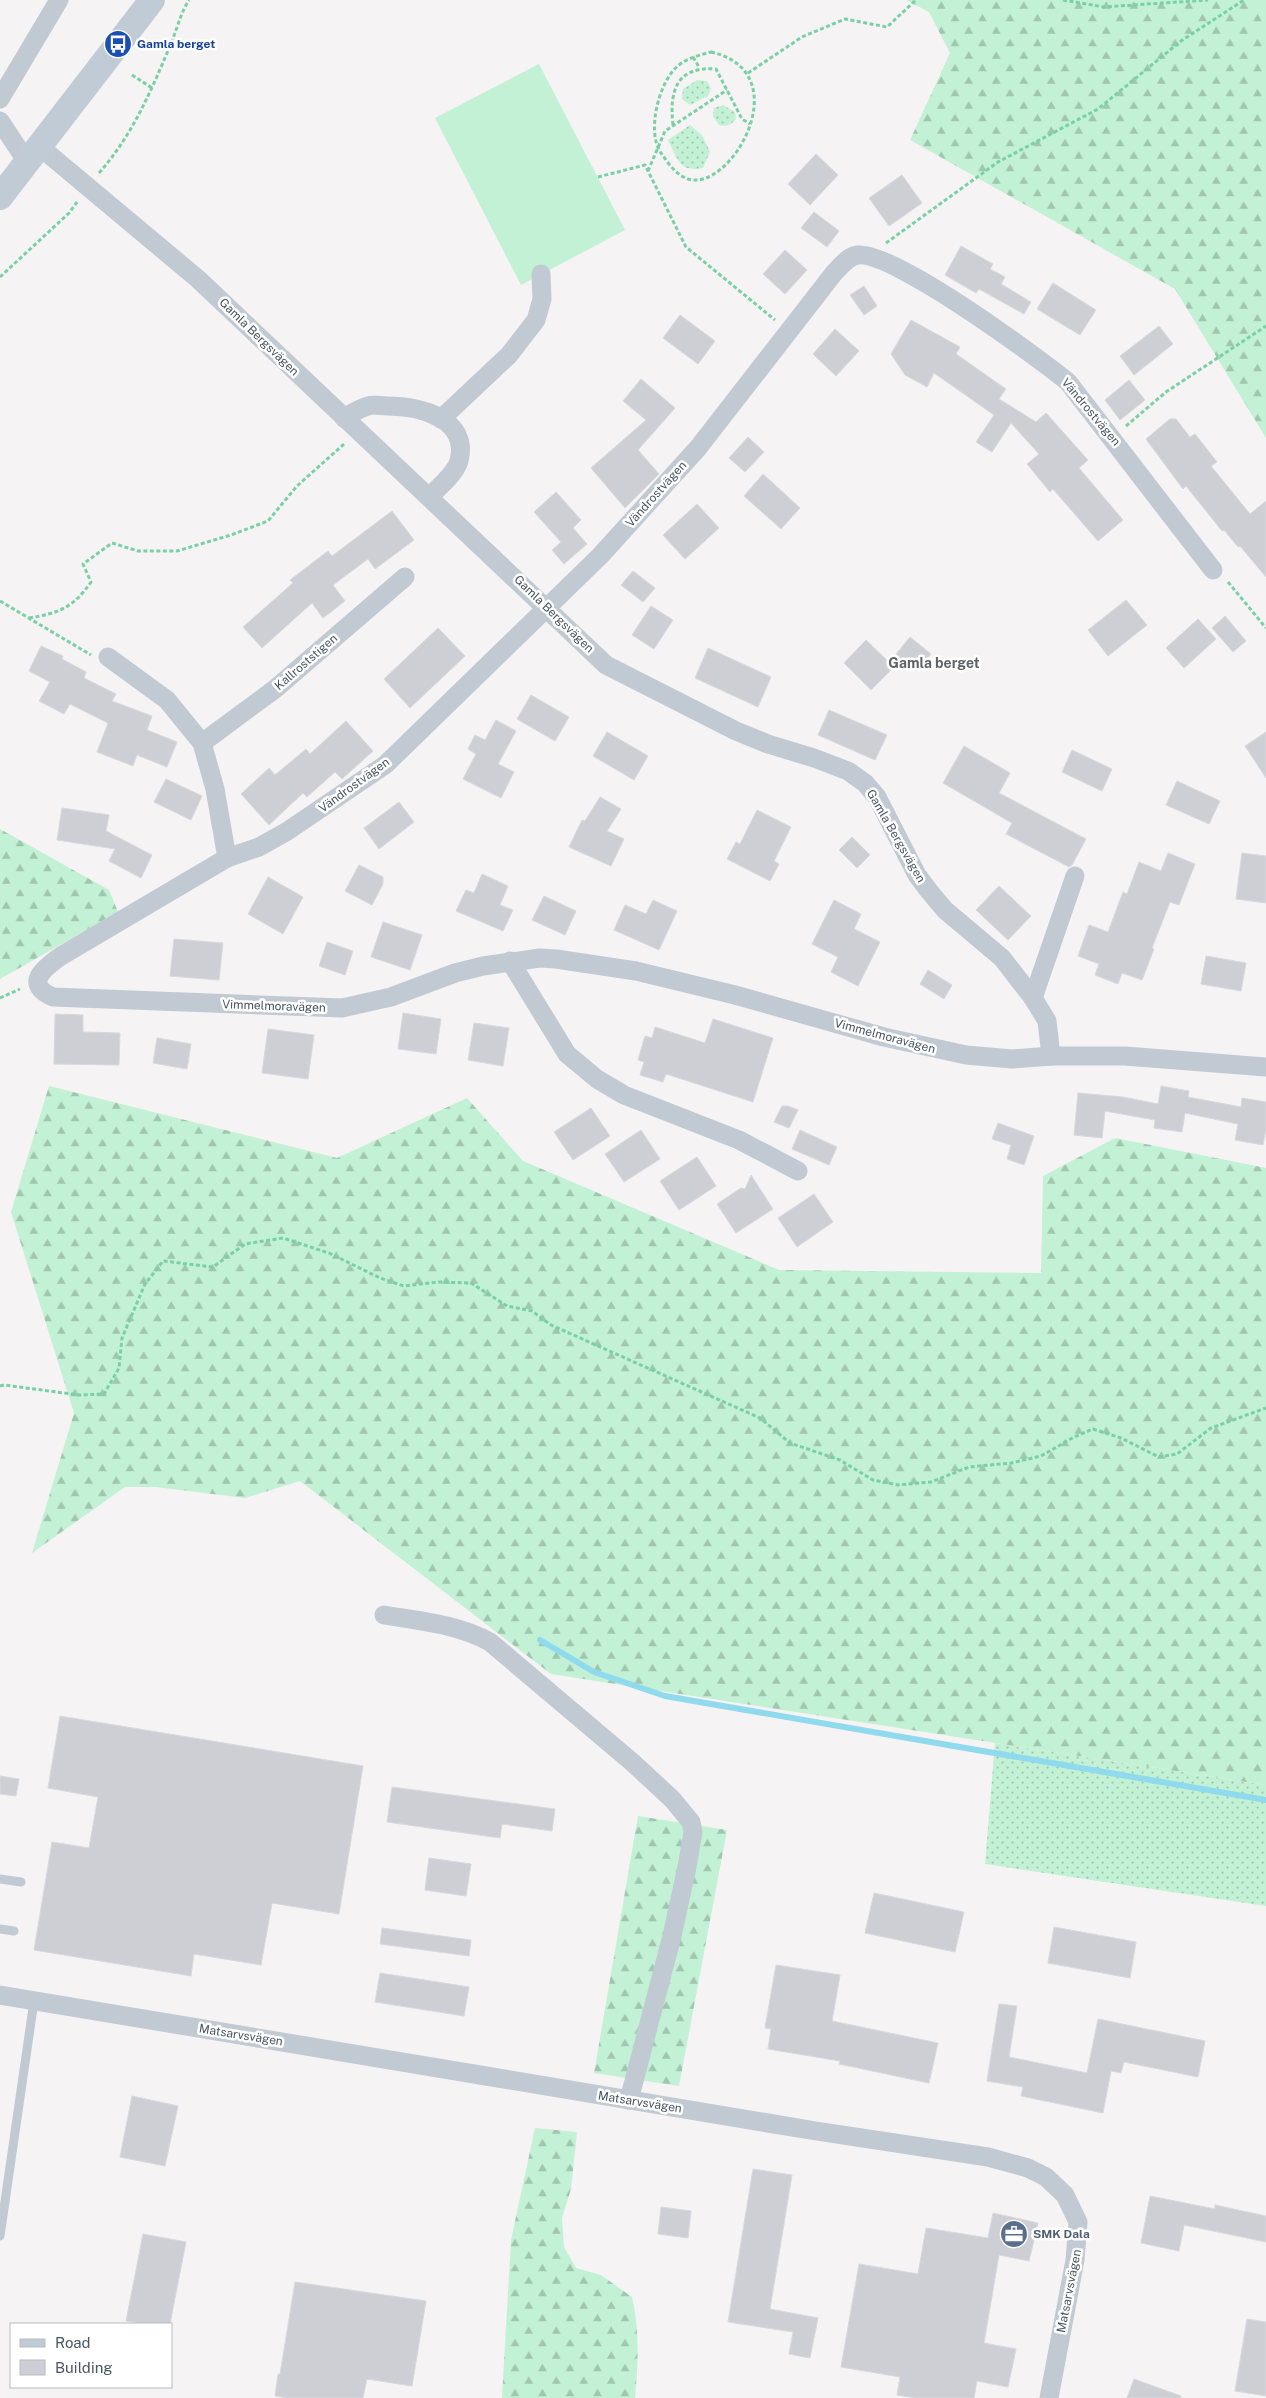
<svg xmlns="http://www.w3.org/2000/svg" width="1266" height="2398" font-family="'Public Sans',sans-serif">
<style>
.grass{fill:url(#grass-dots)}
.forest{fill:url(#forest-firs)}
.pitch{fill:#c3f1d5}
.lines{fill:none;stroke-linecap:round;stroke-linejoin:round}
.stream{stroke:#90daee;stroke-width:6}
.building{fill:#cdcfd5;stroke:#d7d9de}
.path{stroke:#7ad0a6;stroke-width:3;stroke-dasharray:4 2.5;stroke-linecap:butt}
.service{stroke:#c1cad2;stroke-width:9}
.minor{stroke:#c1cad2;stroke-width:19}
.secondary{stroke:#c1cbd6;stroke-width:26}
.labels{text-anchor:middle;dominant-baseline:central;stroke-width:5;stroke-linejoin:round;paint-order:stroke}
.transit-label{font-size:12px;font-weight:bold;fill:#164399;stroke:#fff;text-anchor:start}
.street-label{font-size:12px;fill:#4a5661;stroke:#fff}
.service-label{font-size:12px;font-weight:bold;fill:#4e5e75;stroke:#fff;text-anchor:start}
.neighbourhood-label{font-size:14px;font-weight:bold;fill:#5f6368;stroke:#fff}
</style>
<defs>
<pattern id="grass-dots" width="8" height="8" patternUnits="userSpaceOnUse" patternTransform="scale(1.25)"><rect width="8" height="8" fill="#c3f1d5"/><path d="M2 2h.1M6 6h.1" fill="none" stroke="#a0c6b0" stroke-width="1.8" stroke-linecap="round"/></pattern>
<pattern id="forest-firs" width="22" height="20" patternUnits="userSpaceOnUse" patternTransform="scale(1.25)"><rect width="22" height="20" fill="#c3f1d5"/><path d="M5 1l3.5 6h-7zM16 11l3.5 6h-7z" fill="#a0c6b0"/></pattern>
</defs>
<rect width="100%" height="100%" fill="#f5f3f3"/>
<g class="grass">
<path d="M697,80L707,81L711,88L708,96L690,105L682,99L683,89Z"/>
<path d="M723,105L735,112L736,119C731,125 727,127 719,125L713,116L714,108Z"/>
<path d="M690,125L702,135L710,152L703,168C679,173 677,158 668,140Z"/>
<path d="M995,1743L1266,1785V1906L985,1864Z"/>
</g>
<g class="forest">
<path d="M906,0H1266V438L1175,289L910,140L950,53L929,12Z"/>
<path d="M0,829L109,890L118,912L0,979Z"/>
<path d="M49,1086L337,1158L467,1098L523,1161L779,1270L1041,1273L1043,1176L1115,1138L1266,1168V1785L551,1674L300,1481L245,1498L156,1487H125L32,1553L74,1413L11,1212Z"/>
<path d="M638,1816L727,1830L679,2086L594,2073Z"/>
<path d="M535,2128L577,2132L571,2189L562,2218L564,2247L576,2268L601,2275L632,2297C640,2331 638,2363 635,2398H502L511,2240Z"/>
</g>
<path class="pitch" d="M539,64L625,230L521,285L435,118Z"/>
<g class="lines">
<path class="stream" d="M540,1640L594,1672L665,1696L1266,1800"/>
</g>
<g class="building">
<path d="M816,154L838,175L810,205L788,184Z"/>
<path d="M902,175L922,203L889,226L869,198Z"/>
<path d="M814,212L839,231L827,247L801,228Z"/>
<path d="M961,246L993,264L990,269L1005,277L1001,284L1031,302L1024,314L979,289L976,293L945,275Z"/>
<path d="M785,250L807,270L785,294L763,274Z"/>
<path d="M1053,283L1096,310L1080,335L1037,309Z"/>
<path d="M864,286L877,306L864,315L850,295Z"/>
<path d="M680,315L715,341L698,364L663,338Z"/>
<path d="M911,320L960,347L956,354L1006,389L999,399L1036,422L1046,413L1088,460L1079,468L1123,520L1098,541L1053,489L1050,492L1027,464L1039,454L1011,423L992,452L976,442L994,415L934,373L927,387L905,375L891,354Z"/>
<path d="M1159,326L1173,344L1134,375L1120,356Z"/>
<path d="M835,329L859,351L836,376L813,354Z"/>
<path d="M641,379L675,408L638,450L659,474L625,508L591,468L646,420L623,401Z"/>
<path d="M1129,380L1145,400L1120,420L1105,400Z"/>
<path d="M1170,419H1176L1190,437L1195,434L1217,462L1211,466L1250,514L1266,501V577L1240,546L1238,547L1224,530L1222,531L1186,486L1183,489L1146,439Z"/>
<path d="M748,437L764,452L745,472L729,458Z"/>
<path d="M763,474L800,508L781,529L744,496Z"/>
<path d="M556,492L581,520L573,528L587,544L564,564L552,550L561,542L534,512Z"/>
<path d="M697,504L719,528L685,559L663,535Z"/>
<path d="M392,511L414,540L375,569L368,559L333,585L345,601L323,618L312,603L262,648L243,627L293,583L290,580L328,551L332,556Z"/>
<path d="M633,571L655,588L643,602L621,585Z"/>
<path d="M1126,600L1147,625L1108,656L1088,630Z"/>
<path d="M651,606L673,620L654,649L632,635Z"/>
<path d="M1225,616L1246,641L1233,652L1212,628Z"/>
<path d="M1198,619L1216,639L1184,668L1166,648Z"/>
<path d="M438,628L465,656L410,708L384,679Z"/>
<path d="M910,637L931,654L917,671L896,654Z"/>
<path d="M866,640L894,667L871,690L844,663Z"/>
<path d="M41,646L63,656L62,659L86,672L84,678L116,694L112,701L152,716L147,730L177,742L167,767L137,755L133,766L97,752L108,723L70,704L64,714L39,701L50,682L29,671Z"/>
<path d="M708,648L771,677L758,707L695,678Z"/>
<path d="M531,695L569,717L555,741L517,719Z"/>
<path d="M829,710L887,735L875,760L818,735Z"/>
<path d="M496,720L516,731L498,764L514,772L501,798L463,779L476,754L468,749L475,735L485,740Z"/>
<path d="M346,721L373,751L342,779L335,772L307,797L303,793L269,825L241,794L269,768L275,775L306,749L310,754Z"/>
<path d="M607,732L648,756L634,780L593,756Z"/>
<path d="M1266,732V778L1245,746Z"/>
<path d="M964,746L1010,773L999,793L1086,839L1072,865L1069,867L1006,834L1012,823L943,783Z"/>
<path d="M1072,750L1112,769L1102,791L1062,772Z"/>
<path d="M166,779L202,796L191,820L154,802Z"/>
<path d="M1177,781L1220,801L1209,824L1166,805Z"/>
<path d="M600,797L621,809L607,831L624,839L611,866L569,847L582,820L585,821Z"/>
<path d="M399,802L414,822L379,849L364,828Z"/>
<path d="M62,808L109,815L106,831L152,855L141,878L109,861L115,849L57,840Z"/>
<path d="M757,810L791,827L774,861L779,864L770,881L727,859L736,842L740,844Z"/>
<path d="M852,837L870,855L857,868L839,850Z"/>
<path d="M1168,853L1195,864L1179,905L1170,902L1152,948L1154,949L1142,980L1122,973L1118,984L1095,975L1099,964L1078,956L1089,925L1108,932L1123,892L1127,894L1139,862L1161,871Z"/>
<path d="M1242,853L1266,856V903L1236,899Z"/>
<path d="M359,865L383,877V884L372,905L345,891Z"/>
<path d="M482,874L508,886L500,905L513,910L503,931L456,911L466,890L474,893Z"/>
<path d="M268,877L303,897L283,934L248,914Z"/>
<path d="M999,886L1031,916L1008,940L976,910Z"/>
<path d="M544,896L576,911L565,935L532,920Z"/>
<path d="M653,900L677,911L659,950L614,930L625,905L646,914Z"/>
<path d="M834,900L861,914L854,929L880,942L858,986L831,972L838,957L812,944Z"/>
<path d="M383,922L422,935L410,970L371,957Z"/>
<path d="M174,939L223,943L219,980L170,976Z"/>
<path d="M327,942L353,951L345,975L319,966Z"/>
<path d="M1206,956L1246,963L1241,991L1201,984Z"/>
<path d="M928,970L952,985L944,999L920,984Z"/>
<path d="M403,1013L441,1019L436,1054L398,1049Z"/>
<path d="M55,1014L83,1015V1032L120,1033L119,1065L54,1064Z"/>
<path d="M713,1019L773,1038L753,1102L666,1074L663,1082L640,1075L644,1062L638,1060L645,1036L652,1038L655,1027L705,1043Z"/>
<path d="M474,1023L509,1028L503,1066L468,1060Z"/>
<path d="M268,1029L314,1035L308,1079L262,1073Z"/>
<path d="M157,1038L191,1044L187,1069L153,1063Z"/>
<path d="M1161,1086L1189,1091L1188,1097L1241,1107L1242,1098L1266,1102V1130L1263,1145L1235,1140L1238,1124L1185,1113L1182,1132L1154,1128L1155,1120L1105,1111L1102,1138L1074,1135L1078,1093L1123,1097L1158,1104Z"/>
<path d="M782,1106H788L798,1110L789,1128L774,1122Z"/>
<path d="M591,1108L610,1136L573,1160L554,1132Z"/>
<path d="M998,1123L1034,1136L1024,1165L1007,1159L1011,1145L992,1139Z"/>
<path d="M641,1130L660,1159L624,1182L605,1154Z"/>
<path d="M800,1130L837,1147L829,1165L792,1149Z"/>
<path d="M697,1157L716,1186L679,1210L660,1181Z"/>
<path d="M751,1175L773,1209L736,1233L717,1204L741,1188L745,1189Z"/>
<path d="M814,1194L833,1222L797,1247L778,1218Z"/>
<path d="M60,1716L363,1766L339,1914L272,1903L261,1965L194,1954L191,1976L34,1950L52,1842L89,1848L98,1797L48,1788Z"/>
<path d="M0,1776L19,1779L16,1796L0,1794Z"/>
<path d="M392,1787L555,1809L552,1831L502,1824L500,1838L387,1822Z"/>
<path d="M429,1858L471,1864L466,1896L425,1890Z"/>
<path d="M874,1893L964,1912L955,1952L865,1933Z"/>
<path d="M1054,1927L1136,1942L1130,1978L1048,1963Z"/>
<path d="M382,1928L471,1940L469,1956L380,1944Z"/>
<path d="M776,1965L840,1975L832,2021L938,2043L929,2083L839,2064L840,2061L768,2049L771,2029L765,2028Z"/>
<path d="M380,1973L469,1987L464,2016L375,2002Z"/>
<path d="M999,2004L1017,2006L1009,2057L1087,2073L1098,2019L1205,2041L1198,2077L1124,2062L1121,2073L1111,2071L1103,2113L1021,2096L1023,2087L987,2081Z"/>
<path d="M132,2096L178,2106L165,2166L120,2157Z"/>
<path d="M753,2169L792,2175L770,2309L818,2318L810,2358L789,2354L793,2332L728,2322Z"/>
<path d="M1150,2196L1215,2209V2205L1266,2216V2242L1184,2225L1179,2251L1141,2243Z"/>
<path d="M661,2207L691,2211L688,2238L658,2234Z"/>
<path d="M993,2213L1038,2223L1029,2261L999,2255L984,2343L1016,2349L1008,2387L977,2381L974,2398H915L897,2395L900,2377L841,2367L859,2264L918,2274L926,2228L988,2238Z"/>
<path d="M143,2234L186,2242L170,2324H143L126,2321Z"/>
<path d="M295,2282L426,2301L412,2386L367,2379L363,2398H288L275,2396L278,2374H280Z"/>
<path d="M1247,2319L1266,2322V2396L1235,2391Z"/>
<path d="M1134,2379L1181,2396L1180,2398H1127Z"/>
</g>
<g class="lines">
<g class="path">
<path d="M1063,0L1104,7L1208,0"/>
<path d="M711,52C800,72 731,193 688,179C676,175 668,163 661,153C646,132 659,80 679,65C688,58 700,55 711,52Z"/>
<path d="M693,57L699,67"/>
<path d="M748,73L802,37L845,19L887,27L916,0"/>
<path d="M132,75L152,88"/>
<path d="M673,125C669,90 677,66 716,69L742,119L750,124"/>
<path d="M648,171L665,131L727,90"/>
<path d="M99,173C132,136 151,91 170,46C177,30 180,14 189,0"/>
<path d="M598,177L645,165L686,247L775,320"/>
<path d="M886,243L998,162L1098,109L1181,41L1244,0"/>
<path d="M0,277L69,213L77,202"/>
<path d="M1126,426L1166,392L1266,326"/>
<path d="M1228,582L1266,628"/>
<path d="M0,601L91,655"/>
<path d="M29,618C59,613 73,608 91,582L83,564L112,543L138,551H177L231,535L268,521L297,486L344,444"/>
<path d="M0,998L20,989"/>
<path d="M0,1386L4,1385L79,1395L104,1394L119,1368L122,1338L145,1284L163,1261L213,1267L245,1244L283,1238L329,1253L380,1278L404,1286L439,1282L471,1283L507,1306L532,1311L551,1325L760,1418L790,1443L840,1460L873,1480L898,1485L931,1482L969,1467L1011,1463L1041,1456L1074,1437L1093,1429L1121,1438L1159,1457L1177,1454L1211,1428L1266,1408"/>
</g>
<g class="service">
<path d="M0,1879L21,1882"/>
<path d="M0,1929L14,1931"/>
<path d="M0,2236L34,2001"/>
</g>
<g class="minor">
<path d="M0,99L59,0"/>
<path d="M0,121L27,162"/>
<path d="M39,146L198,279L606,665L736,731L768,744L814,758L848,771L865,783L877,797L917,875L929,891L945,910L1002,958L1033,998L1047,1021L1051,1056"/>
<path d="M344,418C351,414 360,408 368,406C373,404 381,406 387,406C419,406 470,418 459,461C455,474 439,487 430,496"/>
<path d="M441,419L509,355L536,320L542,299L541,274"/>
<path d="M1213,570L1068,382C1036,356 893,251 858,255C848,256 841,266 834,273L698,448L600,556L385,765L286,832L259,847L227,858L61,956C44,968 23,984 53,997L342,1008L391,997L455,973L483,966L540,958L556,959L636,971L735,995L884,1037L966,1055L1012,1059L1051,1056H1125L1266,1067"/>
<path d="M108,657L167,700L202,743L215,789L227,858"/>
<path d="M202,743L275,689L405,577"/>
<path d="M510,961L567,1054L597,1079L624,1095L739,1140L798,1171"/>
<path d="M1033,998L1075,876"/>
<path d="M384,1615C420,1621 457,1624 490,1642L632,1762L672,1799L691,1822L693,1832L687,1867L672,1936L629,2100"/>
<path d="M0,1995L816,2131L988,2157L1028,2168L1046,2177L1065,2195L1078,2222L1075,2260L1049,2398"/>
</g>
<path class="secondary" d="M0,197L152,0"/>
</g>
<defs>
<g id="bus-disc" transform="scale(1.4375)"><circle r="9.5" fill="#1a4fb4" stroke="#fff"/><path d="M-5-6H5V4H4V6H2V4H-2V6H-4V4H-5ZM-3.5-4V0h7V-4ZM-3.5 1.2v1.5H-2V1.2ZM2 1.2v1.5H3.5V1.2Z" fill="#fff"/></g>
<g id="office-disc" transform="scale(1.4375)"><circle r="9.5" fill="#5c6f8a" stroke="#fff"/><path d="M-6-3h4V-5.5h4V-3h4V5H-6ZM-1-4.5V-3h2v-1.5ZM-6 0V1H6V0Z" fill="#fff"/></g>
</defs>
<g fill-rule="evenodd">
<use href="#bus-disc" x="118" y="44"/>
<use href="#office-disc" x="1014" y="2234"/>
</g>
<g class="labels">
<g class="transit-label">
<text x="137" y="44">Gamla berget</text>
</g>
<g class="street-label">
<text transform="translate(259 337) rotate(44)">Gamla Bergsvägen</text>
<text transform="translate(1091 412) rotate(50)">Vändrostvägen</text>
<text transform="translate(656 494) rotate(-48)">Vändrostvägen</text>
<text transform="translate(554 614) rotate(44)">Gamla Bergsvägen</text>
<text transform="translate(306 662) rotate(-41)">Kallroststigen</text>
<text transform="translate(354 785) rotate(-36)">Vändrostvägen</text>
<text transform="translate(896 836) rotate(60)">Gamla Bergsvägen</text>
<text transform="translate(274 1006) rotate(2)">Vimmelmoravägen</text>
<text transform="translate(885 1036) rotate(15)">Vimmelmoravägen</text>
<text transform="translate(241 2035) rotate(9)">Matsarvsvägen</text>
<text transform="translate(640 2102) rotate(9)">Matsarvsvägen</text>
<text transform="translate(1069 2291) rotate(-79)">Matsarvsvägen</text>
</g>
<g class="service-label">
<text x="1033" y="2234">SMK Dala</text>
</g>
<g class="neighbourhood-label">
<text x="934" y="663">Gamla berget</text>
</g>
</g>
<rect x="10" y="2323" width="162" height="65" fill="#ffffff" stroke="#b7bbc0"/>
<rect x="20" y="2339" width="25" height="8" fill="#c1cbd6" stroke="#b7bbc0"/>
<text x="55" y="2348" font-size="15" fill="#4a5661">Road</text>
<rect x="20" y="2360" width="25" height="15" fill="#cdcfd5" stroke="#b7bbc0"/>
<text x="55" y="2373" font-size="15" fill="#4a5661">Building</text>
</svg>
